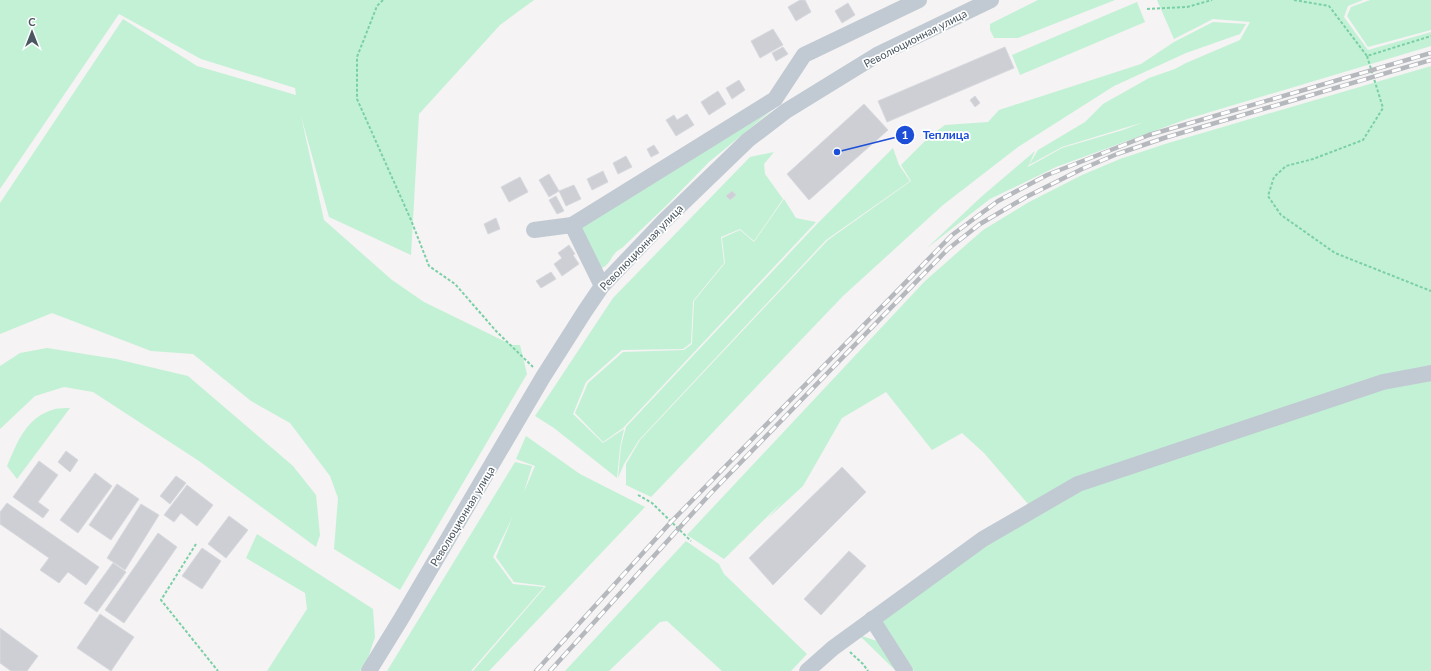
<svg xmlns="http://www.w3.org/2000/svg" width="1431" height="671" font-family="Lato,sans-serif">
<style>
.green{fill:#c3f1d5}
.building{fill:#cdcfd5;stroke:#d7d9de}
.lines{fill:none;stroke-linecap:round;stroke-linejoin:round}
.path{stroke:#7ad0a6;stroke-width:2;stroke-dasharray:3 2;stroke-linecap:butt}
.minor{stroke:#c1cad2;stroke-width:16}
.rail-casing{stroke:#b5b8bd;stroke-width:4.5}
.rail{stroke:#fff;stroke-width:3;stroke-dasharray:9;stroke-linecap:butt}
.labels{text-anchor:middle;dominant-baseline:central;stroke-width:3.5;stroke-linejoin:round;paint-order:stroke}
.street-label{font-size:11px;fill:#4a5661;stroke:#fff}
.leader{fill:none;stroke:#1d4ed8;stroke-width:1.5}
.callout-dot{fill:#1d4ed8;stroke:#fff;stroke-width:1.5}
.mark-label{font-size:12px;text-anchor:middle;font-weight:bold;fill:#fff}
.callout-label{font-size:12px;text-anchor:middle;font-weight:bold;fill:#1d4ed8;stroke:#fff;stroke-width:3.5;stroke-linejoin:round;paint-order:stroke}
</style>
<rect width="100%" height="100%" fill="#f5f3f3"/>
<g class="green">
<path d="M0,0H534L500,25L419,114L411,255L329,217L301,116L324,220L392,280L424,302L512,345H520L527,374L400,590L334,549L338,498L330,476L290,423L251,401L193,354L151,351L52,313L0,334V203L123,19L197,66L296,95L295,88L201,59L119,14L0,189Z"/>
<path d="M1038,0H1115L1018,38H994L990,30V24Z"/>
<path d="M1157,0H1363L1348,6L1344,17L1368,50L1431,32V46L1187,119L1056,167L990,199L927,248L981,197L1035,151L1028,167L1062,148L1123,130L1144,122L1062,147L1029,165L1038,150L1085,122L1103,104L1149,78L1175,69L1186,63L1240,40L1250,22L1213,19L1174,39Z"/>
<path d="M1370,0H1431V30L1368,47L1347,16L1351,7Z"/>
<path d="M1137,2L1145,22L1020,75L1012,55Z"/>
<path d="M1213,22L1246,24L1240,34L1186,53L1114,86L1018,147L943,205L843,296L651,497L626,485V464L640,440L828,240L911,181L901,165L930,136L945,125L988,122L999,110L1141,64L1174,42Z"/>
<path d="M1431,66V369L1066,486L1028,504L984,453L962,433L932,450L886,392L842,418L803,486L768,518L782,502L724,559L687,535L925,281L983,230L1029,202L1082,175L1120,159L1165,144Z"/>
<path d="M771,111L709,162L668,204L622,248C610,254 613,262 602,268L597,266L578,227Z"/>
<path d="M893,148L899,165L910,181L826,240L639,440L624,464L618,478L621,446L626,427L817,224Z"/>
<path d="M774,152L764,164L765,174L783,199L754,241L740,229L721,237L724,263L693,301L691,343L683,349L622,350L586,382L573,414L603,443L624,429L620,447L617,478L554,428L535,416L613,298L750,157Z"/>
<path d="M784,199L796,218L816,222L623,428L603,442L575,413L588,383L623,352L684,350L692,344L694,301L725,263L722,238L740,230L754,242Z"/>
<path d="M47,348L116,359L188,376L293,466L316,495L320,535L316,547L199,461L93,392L64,387L35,396L0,429V366L20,353Z"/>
<path d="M1431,379V671H914L882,620L988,542L1081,490L1386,388Z"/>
<path d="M70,408L17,479L7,466C18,441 26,417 55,409C59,408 65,408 70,408Z"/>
<path d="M526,436L580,474L645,507L489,671H473L546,586L514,582L496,557L513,516L493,557L513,584L544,587L471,671H387L515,462L532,466L524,492L535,466L516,459Z"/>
<path d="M257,534L373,609L375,637L367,661L360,671H267L307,609L305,593L246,558Z"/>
<path d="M686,541L719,564L724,574L807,654L791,671H722L667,621L660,622L609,671H565Z"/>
<path d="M859,635L880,642L895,670Z"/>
</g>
<g class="building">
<path d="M800,0H805L811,12L796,21L788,7Z"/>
<path d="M848,3L855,15L842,23L835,11Z"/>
<path d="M773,29L783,45L760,58L751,41Z"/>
<path d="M783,47L788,54L776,61L772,53Z"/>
<path d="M1005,47L1014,68L887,122L878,101Z"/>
<path d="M739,80L745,90L732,99L726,88Z"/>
<path d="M718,91L726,104L709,115L701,102Z"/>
<path d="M975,96L980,103L975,107L970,100Z"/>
<path d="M864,104L888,130L809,200L787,174Z"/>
<path d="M687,114L694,125L676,136L666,120L674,115L677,120Z"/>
<path d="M654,145L659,153L651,157L647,149Z"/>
<path d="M626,156L632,167L618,174L613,163Z"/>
<path d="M603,171L608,182L592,190L587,179Z"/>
<path d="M549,174L559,191L549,197L539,180Z"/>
<path d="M520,177L528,192L509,202L501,187Z"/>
<path d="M574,185L581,199L566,206L559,191Z"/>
<path d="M732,191L736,195L730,200L726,196Z"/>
<path d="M556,196L564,211L557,214L549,200Z"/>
<path d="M496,218L500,229L488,234L484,224Z"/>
<path d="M569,245L575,254L573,255L579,264L562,276L554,264L562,258L558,253Z"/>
<path d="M551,272L556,279L541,288L536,281Z"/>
<path d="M66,451L78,460L70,472L58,462Z"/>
<path d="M39,461L58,475L38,502L49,510L43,518L13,497Z"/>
<path d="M842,467L866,492L773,585L749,558Z"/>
<path d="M95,473L112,486L78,533L60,520Z"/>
<path d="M176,476L186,483L170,504L160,496Z"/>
<path d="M117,484L139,499L111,540L89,525Z"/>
<path d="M187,485L213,505L197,526L181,513L174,522L164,515Z"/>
<path d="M7,503L99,567L86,585L68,572L59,583L40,570L49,558L0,524V512Z"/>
<path d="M141,504L159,515L125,570L107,558Z"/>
<path d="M229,516L248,530L226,558L208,544Z"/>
<path d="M158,533L177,547L124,623L105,610Z"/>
<path d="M202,548L221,561L202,589L182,576Z"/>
<path d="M849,551L866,566L821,615L804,599Z"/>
<path d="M113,563L126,572L97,612L84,603Z"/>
<path d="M100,614L134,637L111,671L77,648Z"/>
<path d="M0,628L38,656L27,671H11L0,663Z"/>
</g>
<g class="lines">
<g class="path">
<path d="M383,0L377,6L357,57V99L411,220L429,266L455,284L497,332L533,367"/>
<path d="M1294,0L1329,6L1367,56L1431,36"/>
<path d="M1147,9L1187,7L1212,0"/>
<path d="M1367,56L1383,108L1363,140L1313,159L1286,166L1274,177L1268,196L1281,215L1335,253L1431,291"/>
<path d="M638,495L652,503L691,541"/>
<path d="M196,544L161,600L218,671"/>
<path d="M850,652L863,664L868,671"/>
</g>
<g class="minor">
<path d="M534,230L572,225"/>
<path d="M602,286L572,225L775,99L804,55L919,0"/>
<path d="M872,619L905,671"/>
<path d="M369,671L401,619L543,377L585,311L602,286L664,221L748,140L786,111L877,55L991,0"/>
<path d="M807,671L833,648L983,539L1078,484L1383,382L1431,373"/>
</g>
<g class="rail-casing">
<g id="rail">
<path d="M536,671L671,522L952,235L998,201L1047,175L1149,135L1431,53"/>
<path d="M550,671L710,494L948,249L980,224L1026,197L1082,169L1117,154L1164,138L1431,60"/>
</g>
</g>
<use href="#rail" class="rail"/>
</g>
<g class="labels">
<g class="street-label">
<text transform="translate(915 38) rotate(-27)">Революционная улица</text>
<text transform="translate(641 247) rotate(-46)">Революционная улица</text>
<text transform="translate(462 516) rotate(-59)">Революционная улица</text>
</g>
</g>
<path class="leader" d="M837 152L905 135"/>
<g class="callout-dot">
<circle cx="837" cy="152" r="4"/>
<circle cx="905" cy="135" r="10"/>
</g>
<g class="mark-label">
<text x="905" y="139">1</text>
</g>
<g class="callout-label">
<text x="946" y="139">Теплица</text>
</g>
<g transform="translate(32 32)" stroke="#ffffff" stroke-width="3" paint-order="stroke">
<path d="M0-3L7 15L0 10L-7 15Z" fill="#4a5661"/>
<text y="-6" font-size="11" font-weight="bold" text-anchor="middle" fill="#4a5661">С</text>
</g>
</svg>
